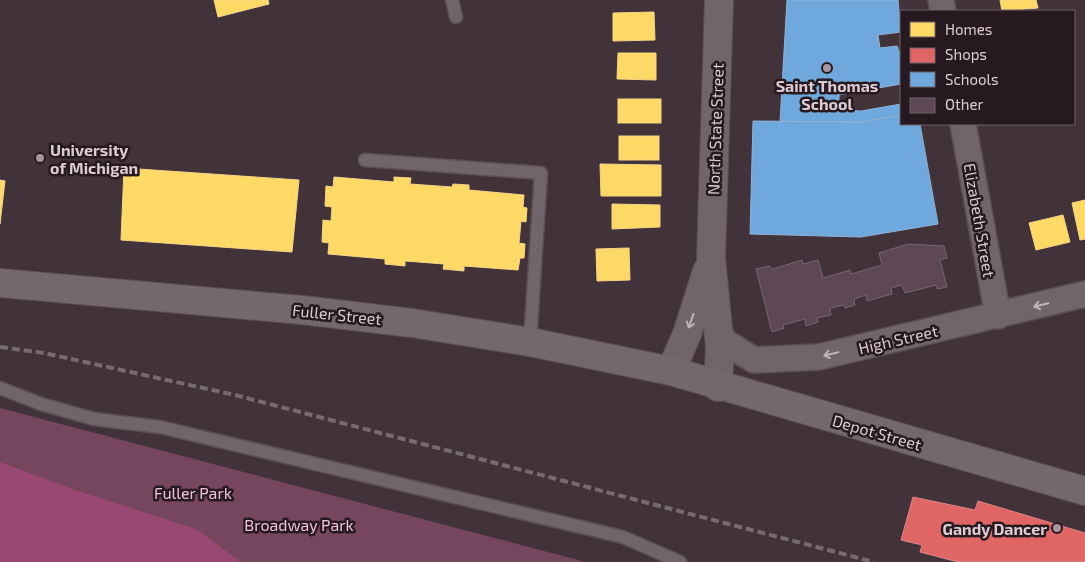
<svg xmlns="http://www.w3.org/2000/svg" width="1085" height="562" font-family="'Exo 2',sans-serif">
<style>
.green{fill:#76455e}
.water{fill:#994874}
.homes{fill:#ffd966;stroke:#f5d587}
.shops{fill:#e06666;stroke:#df8587}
.schools{fill:#6fa8dc;stroke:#90b3d9}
.building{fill:#5e4855;stroke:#75676e}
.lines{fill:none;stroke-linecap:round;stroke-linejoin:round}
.service-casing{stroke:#5b4f55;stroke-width:15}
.minor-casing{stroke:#5b4f55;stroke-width:28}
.tertiary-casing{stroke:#5b4f55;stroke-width:30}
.secondary-casing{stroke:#5b4f55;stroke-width:30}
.service{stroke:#71656b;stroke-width:12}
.minor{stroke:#71656b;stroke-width:25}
.tertiary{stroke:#71656b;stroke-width:28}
.secondary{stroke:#75676e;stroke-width:28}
.rail{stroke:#776b71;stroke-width:4;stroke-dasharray:8 4;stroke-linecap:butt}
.oneway{stroke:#c2b2b9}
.poi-dot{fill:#a7969e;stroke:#261a20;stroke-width:2}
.labels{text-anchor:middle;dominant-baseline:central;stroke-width:5;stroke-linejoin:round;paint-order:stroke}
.poi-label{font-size:16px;font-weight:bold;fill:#ddccd3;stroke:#261a20}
.street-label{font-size:16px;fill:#ddccd3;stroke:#261a20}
.park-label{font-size:16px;fill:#f2c1d9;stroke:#261a20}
</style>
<rect width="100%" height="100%" fill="#42333b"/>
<path class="green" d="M0,408L586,562H241L229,555L0,462Z"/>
<path class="water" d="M0,462L75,490L196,529L241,562H0Z"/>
<g class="homes">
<path d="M214,0H268L269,4L218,17Z"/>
<path d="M1000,0H1036L1038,8L1002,11Z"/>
<path d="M654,12L655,40L613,41V13Z"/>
<path d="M618,53H656V80L617,79Z"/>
<rect x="618" y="99" width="43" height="24"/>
<rect x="619" y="136" width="40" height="24"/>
<path d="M600,164L661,165V196H601Z"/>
<path d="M124,168L299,180L292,252L121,240Z"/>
<path d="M334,177L394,182V177L411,178L410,184L452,187L453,184L469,185V190L524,195L523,207L527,208L526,222L521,221L519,243L525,244L524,258H520L518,270L464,266V271L443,269L444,264L405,261V266L385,264V259L328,254L329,243L322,242L323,220L331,221L332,207L325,206L326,186L333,187Z"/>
<path d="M0,180L5,181L0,224Z"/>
<path d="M1085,200V239L1080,240L1072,203Z"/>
<path d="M612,204L660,205V227L612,229Z"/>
<path d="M1063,215L1070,242L1036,250L1029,223Z"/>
<path d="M629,248L630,280L597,281L596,249Z"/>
</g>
<path class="shops" d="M913,497L975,510L978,501L1085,533V562H958L920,552L922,545L901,540Z"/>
<g class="schools">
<path d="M787,0H898L901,32L878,35L880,48L897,46L901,56V84L839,95V110L861,111L901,104V115L863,122H780Z"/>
<path d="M901,115V124H920L938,224L861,237L750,234L753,121L863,122Z"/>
</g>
<path class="building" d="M908,244L944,246L947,258L940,260L947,287L937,289L936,285L905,293L902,285L891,288L892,294L867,301L866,295L854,299L855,305L845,308L844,305L830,308L831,315L817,318L818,322L806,326L805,319L783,325L784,328L772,332L756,269L769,266L773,269L802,260L803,264L818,260L823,278L850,270L851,274L882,265L879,253Z"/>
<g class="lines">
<g class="service-casing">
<g id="service">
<path d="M452,0L456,17"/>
<path d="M365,160L541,173L530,342"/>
<path d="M0,388L41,404L94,419L160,427L623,537L680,562"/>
</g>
</g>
<g class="minor-casing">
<g id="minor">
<path d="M941,0L943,11"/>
<path d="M963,124L998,316"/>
<path d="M718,331L725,342L754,360L819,357L1085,294"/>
</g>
</g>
<g class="tertiary-casing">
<g id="tertiary">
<path d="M671,371L687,334L707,271"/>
<path d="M718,387L720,348L711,258L719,0"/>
</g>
</g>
<g class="secondary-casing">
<path id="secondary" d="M0,283L302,310L412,323L530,342L671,371L1085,491"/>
</g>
<use href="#service" class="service"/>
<use href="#minor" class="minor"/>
<use href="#tertiary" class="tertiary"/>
<use href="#secondary" class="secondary"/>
<path class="rail" d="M0,347L44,353L235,395L874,562"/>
</g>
<defs><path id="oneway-shaft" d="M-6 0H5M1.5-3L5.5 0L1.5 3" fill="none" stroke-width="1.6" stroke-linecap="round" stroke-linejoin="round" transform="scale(1.25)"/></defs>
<g class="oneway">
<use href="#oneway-shaft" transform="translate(1041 305) rotate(166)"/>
<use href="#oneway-shaft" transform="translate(691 321) rotate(109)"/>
<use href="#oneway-shaft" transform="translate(831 354) rotate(167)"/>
</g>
<g class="poi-dot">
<circle cx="827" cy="68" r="5"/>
<circle cx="40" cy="158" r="5"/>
<circle cx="1057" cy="528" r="5"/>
</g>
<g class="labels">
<g class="poi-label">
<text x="827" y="85">Saint Thomas<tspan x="827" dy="18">School</tspan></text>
<text x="50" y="149" text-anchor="start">University<tspan x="50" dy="18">of Michigan</tspan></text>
<text x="1047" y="528" text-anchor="end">Gandy Dancer</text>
</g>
<g class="street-label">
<text transform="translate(715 129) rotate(-88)">North State Street</text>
<text transform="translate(980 220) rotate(80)">Elizabeth Street</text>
<text transform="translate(337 314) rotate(6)">Fuller Street</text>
<text transform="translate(898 339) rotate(-13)">High Street</text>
<text transform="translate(877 432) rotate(16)">Depot Street</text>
</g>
<g class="park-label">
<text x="193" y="492">Fuller Park</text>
<text x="299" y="524">Broadway Park</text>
</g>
</g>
<rect x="900" y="10" width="175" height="115" fill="#261a20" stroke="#6f6168"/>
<rect x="910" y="22" width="25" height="15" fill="#ffd966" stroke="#6f6168"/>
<text x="945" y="35" font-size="15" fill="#ddccd3">Homes</text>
<rect x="910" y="48" width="25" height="15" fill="#e06666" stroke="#6f6168"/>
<text x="945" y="60" font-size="15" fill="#ddccd3">Shops</text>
<rect x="910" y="72" width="25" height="15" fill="#6fa8dc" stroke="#6f6168"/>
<text x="945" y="85" font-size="15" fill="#ddccd3">Schools</text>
<rect x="910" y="98" width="25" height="15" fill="#5e4855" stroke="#6f6168"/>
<text x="945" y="110" font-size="15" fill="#ddccd3">Other</text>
</svg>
